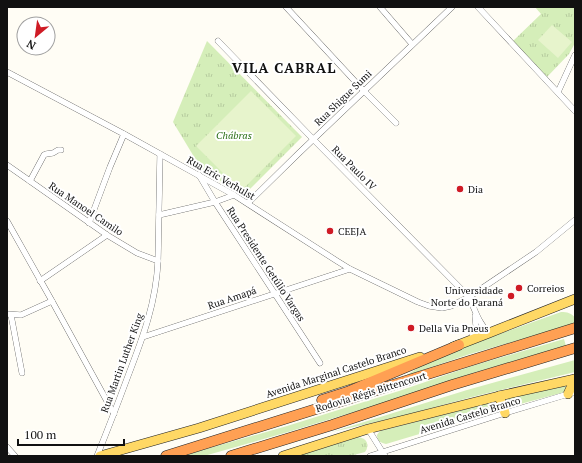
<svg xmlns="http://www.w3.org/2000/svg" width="582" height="463" font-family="'PT Serif',serif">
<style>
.grass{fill:#d5eeb9}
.park{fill:url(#park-tufts)}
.pitch{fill:#e7f4cc}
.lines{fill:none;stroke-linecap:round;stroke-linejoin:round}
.minor-casing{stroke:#444;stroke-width:6}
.primary-casing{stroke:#222;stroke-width:10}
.motorway-casing{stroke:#222;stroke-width:11}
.minor{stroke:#fff;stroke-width:5.5}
.primary{stroke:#ffd865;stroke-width:9}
.motorway{stroke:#ffa053;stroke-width:10}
.poi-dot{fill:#cf1b25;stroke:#fff;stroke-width:1.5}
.labels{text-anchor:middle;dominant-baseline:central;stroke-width:4;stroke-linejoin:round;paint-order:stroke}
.street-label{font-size:10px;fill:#111;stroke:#fff}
.park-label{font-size:10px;font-style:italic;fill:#2c7019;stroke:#fff}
.poi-label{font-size:10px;fill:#111;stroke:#fff;text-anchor:start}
.district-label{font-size:14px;font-weight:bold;letter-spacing:1px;fill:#111;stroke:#fff}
</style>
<defs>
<pattern id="park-tufts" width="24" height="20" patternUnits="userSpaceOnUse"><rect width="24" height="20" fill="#d5eeb9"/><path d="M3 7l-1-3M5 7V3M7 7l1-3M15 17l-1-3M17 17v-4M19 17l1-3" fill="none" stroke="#b6cb9e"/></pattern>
</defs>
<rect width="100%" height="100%" fill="#fffdf5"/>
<g class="grass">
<path d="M561,312C567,312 572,313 575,318V324L470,354L405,376L429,361L491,337Z"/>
<path d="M564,339L566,346L476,372L400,398L288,432L204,456H182L287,426L399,391L472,366Z"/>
<path d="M575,360V372L472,397L402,416L332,432L467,390Z"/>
<path d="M563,384L566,387V390L565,392L509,407L507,404L506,402L508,399Z"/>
<path d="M490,403L494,407L493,412L386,444C381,443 377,441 377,435L380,431Z"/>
</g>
<g class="park">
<path d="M535,7H575V43L569,54L547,77L513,41L541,14Z"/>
<path d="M207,41L302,137L244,195L202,170L173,122Z"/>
<path d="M358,437C367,438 370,445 365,452L350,456H298Z"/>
</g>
<g class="pitch">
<path d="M552,25L572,42L558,58L538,40Z"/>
<path d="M251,91L296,136L241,191L196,146Z"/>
</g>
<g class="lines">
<g class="minor-casing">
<g id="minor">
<path d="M286,7L364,91L396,123"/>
<path d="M380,7L412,44"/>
<path d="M478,7L575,111"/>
<path d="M218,41L313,139L469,297C475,310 479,324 489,333"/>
<path d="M7,72L124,134L234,195L337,261L350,269L418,302L429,306L442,308L451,306L469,297L536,252L575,220"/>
<path d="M558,92L575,55"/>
<path d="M7,165L107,235L137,253L158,261"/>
<path d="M199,175L215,202L320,363"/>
<path d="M30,181L44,155L46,154L53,153L58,150H61"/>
<path d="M248,203L299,153L452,7"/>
<path d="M159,215L215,202L234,195"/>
<path d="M7,221L52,301L114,414"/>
<path d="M89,223L110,167L124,134"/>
<path d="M40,281L107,235"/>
<path d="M7,314L21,315L52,301"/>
<path d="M11,315L22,373"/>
<path d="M143,337L350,269"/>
<path d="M471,340L476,326L475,316"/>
<path d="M368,429L385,456"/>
<path d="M7,447L15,456"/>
<path d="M97,456C108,429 118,403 128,376C143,337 156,303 158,261L160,154"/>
<path d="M370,456L505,413L575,392"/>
</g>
</g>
<g class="primary-casing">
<g id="primary">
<path d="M453,347L489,333L575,299"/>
<path d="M568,394L575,379"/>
<path d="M499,396L505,413"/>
<path d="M100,456L199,428L420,357"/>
<path d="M283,456L368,429L499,396L575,379"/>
</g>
</g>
<g class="motorway-casing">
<g id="motorway">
<path d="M322,400L347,392L459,345"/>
<path d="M166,456L575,328"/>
<path d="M231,456L332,425L452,385L575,348"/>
</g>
</g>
<use href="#minor" class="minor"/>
<use href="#primary" class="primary"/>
<use href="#motorway" class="motorway"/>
</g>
<g class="poi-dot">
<circle cx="460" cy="189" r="4"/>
<circle cx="330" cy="231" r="4"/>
<circle cx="519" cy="288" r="4"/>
<circle cx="511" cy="296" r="4"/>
<circle cx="411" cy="328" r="4"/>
</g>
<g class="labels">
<g class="street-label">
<text transform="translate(343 98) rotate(-44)">Rua Shigue Sumi</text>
<text transform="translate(354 168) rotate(45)">Rua Paulo IV</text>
<text transform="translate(221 178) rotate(30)">Rua Eric Verhulst</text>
<text transform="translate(86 209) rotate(34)">Rua Manoel Camilo</text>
<text transform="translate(266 264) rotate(57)">Rua Presidente Getúlio Vargas</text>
<text transform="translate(232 298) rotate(-19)">Rua Amapá</text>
<text transform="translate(122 363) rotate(-70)">Rua Martin Luther King</text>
<text transform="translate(336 372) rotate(-18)">Avenida Marginal Castelo Branco</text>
<text transform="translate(371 392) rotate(-17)">Rodovia Régis Bittencourt</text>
<text transform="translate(470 415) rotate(-17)">Avenida Castelo Branco</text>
</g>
<g class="park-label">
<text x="234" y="135">Chábras</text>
</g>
<g class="poi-label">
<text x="468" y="189">Dia</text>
<text x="338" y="231">CEEJA</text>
<text x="527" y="288">Correios</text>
<text x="503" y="290" text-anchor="end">Universidade<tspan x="503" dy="12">Norte do Paraná</tspan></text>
<text x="419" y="328">Della Via Pneus</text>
</g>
<g class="district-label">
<text x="284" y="67">VILA CABRAL</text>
</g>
</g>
<rect width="582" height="463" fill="none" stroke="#111111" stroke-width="16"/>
<g transform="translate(36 36) rotate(209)"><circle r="19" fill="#ffffff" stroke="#a0a0a0"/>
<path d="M0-3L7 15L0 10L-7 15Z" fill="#cf1b25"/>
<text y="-6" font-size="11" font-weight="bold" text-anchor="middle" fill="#111111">N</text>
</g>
<path d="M18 439v6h106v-6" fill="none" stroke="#111111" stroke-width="2"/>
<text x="24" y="439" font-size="12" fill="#111111" stroke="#ffffff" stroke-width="3" paint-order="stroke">100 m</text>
</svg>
